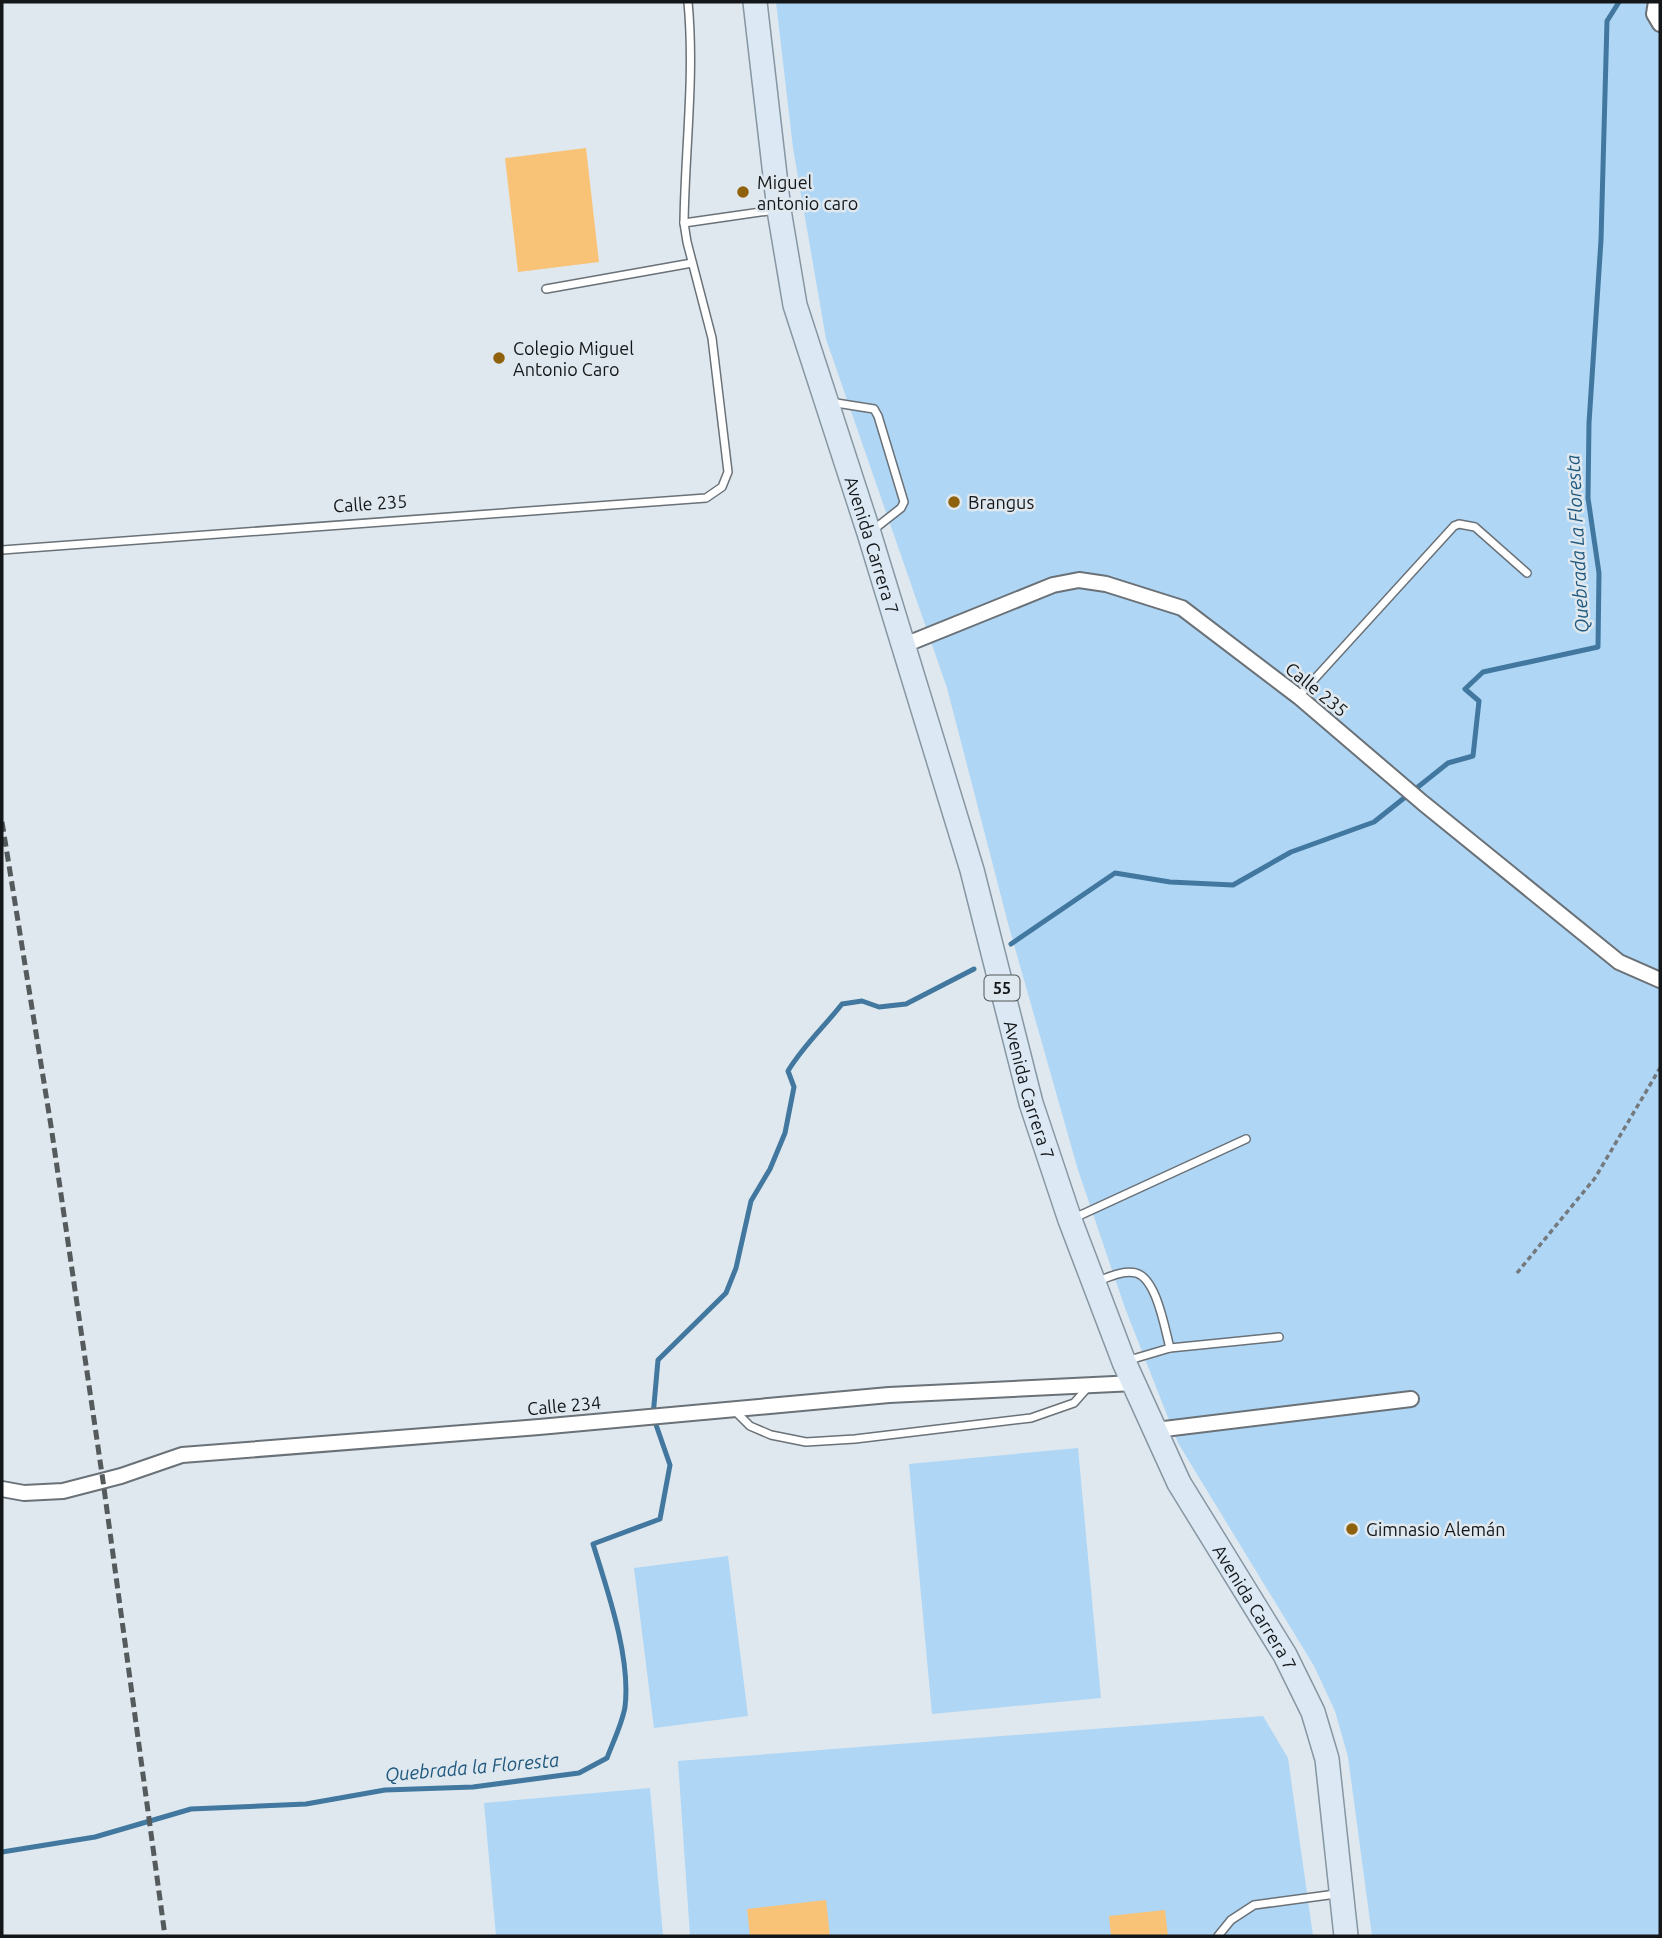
<svg xmlns="http://www.w3.org/2000/svg" width="1662" height="1938" font-family="Ubuntu,sans-serif">
<style>
.green{fill:#afd6f5}
.lines{fill:none;stroke-linecap:round;stroke-linejoin:round}
.stream{stroke:#42789f;stroke-width:5}
.building{fill:#f9c377}
.service-casing{stroke:#6a7177;stroke-width:10}
.minor-casing{stroke:#6a7177;stroke-width:18}
.primary-casing{stroke:#8696a3;stroke-width:26}
.path{stroke:#74797d;stroke-width:3.5;stroke-dasharray:5 3.5;stroke-linecap:butt}
.service{stroke:#fff;stroke-width:7}
.minor{stroke:#fff;stroke-width:14}
.primary{stroke:#dce9f4;stroke-width:23}
.rail{stroke:#555a5d;stroke-width:5;stroke-dasharray:10 5;stroke-linecap:butt}
.poi-dot{fill:#90610d;stroke:#dfe8ee;stroke-width:2.5}
.labels{text-anchor:middle;dominant-baseline:central;stroke-width:5;stroke-linejoin:round;paint-order:stroke}
.shield{fill:#dfe8ee;stroke:#515659;stroke-width:2}
.shield-label{font-size:16px;font-weight:bold;fill:#141719}
.poi-label{font-size:18px;fill:#141719;stroke:#dfe8ee;text-anchor:start}
.street-label{font-size:18px;fill:#141719;stroke:#dfe8ee}
.water-label{font-size:19px;font-style:italic;fill:#20587e;stroke:#dfe8ee}
</style>
<rect width="100%" height="100%" fill="#dfe8ee"/>
<g class="green">
<path d="M776,2H1660V1936H1372L1348,1757L1335,1711L1314,1666L1178,1443L1125,1308L1078,1170L1009,927L947,688L826,339L793,148Z"/>
<path d="M1078,1448L1101,1698L932,1714L909,1464Z"/>
<path d="M728,1556L748,1716L654,1728L634,1568Z"/>
<path d="M1263,1716L1288,1758L1313,1936H690L678,1761Z"/>
<path d="M650,1788L663,1936H496L484,1803Z"/>
</g>
<g class="lines">
<g class="stream">
<path d="M1011,944L1115,873L1170,882L1233,885L1291,852L1374,822L1448,763L1473,756L1479,701L1465,689L1483,672L1598,647L1599,573L1588,498L1589,423L1601,240L1607,21L1619,2"/>
<path d="M2,1852L95,1837L191,1809L306,1804L385,1790L473,1787L579,1773L607,1758C613,1742 622,1724 625,1707C631,1658 608,1592 593,1544L660,1519L670,1465L653,1416L658,1360L726,1293L736,1268L751,1201L770,1169L785,1133L794,1087L788,1071C803,1046 824,1027 842,1004L862,1001L879,1007L906,1004L974,969"/>
</g>
</g>
<g class="building">
<path d="M586,148L599,262L518,272L505,158Z"/>
<path d="M826,1900L830,1936H750L747,1909Z"/>
<path d="M1165,1910L1168,1936H1111L1109,1916Z"/>
</g>
<g class="lines">
<g class="service-casing">
<g id="service">
<path d="M684,223C685,149 695,76 688,2"/>
<path d="M546,289L692,263"/>
<path d="M830,402L874,409L878,416L904,502L901,508L873,530"/>
<path d="M2,550L706,498L722,487L728,472L712,338L687,242L684,223L775,210"/>
<path d="M1299,696L1454,526L1459,524L1475,527L1527,573"/>
<path d="M1072,1219L1246,1139"/>
<path d="M1098,1281C1109,1277 1123,1270 1136,1273C1157,1279 1165,1330 1170,1348L1126,1361"/>
<path d="M1170,1348L1279,1337"/>
<path d="M733,1409L750,1426L771,1435L806,1442L855,1439L1031,1418L1074,1403L1089,1386"/>
<path d="M1218,1936L1231,1920L1254,1905L1336,1894"/>
</g>
</g>
<g class="minor-casing">
<g id="minor">
<path d="M1656,2L1654,14L1660,24"/>
<path d="M902,646L1053,585L1079,580L1106,584L1182,608L1299,697L1423,803L1619,962L1660,980"/>
<path d="M1156,1430L1411,1399"/>
<path d="M2,1489L24,1493L63,1491L121,1476L182,1455L539,1427L889,1395L1135,1383"/>
</g>
</g>
<g class="primary-casing">
<g id="primary">
<path id="s1" d="M755,2L779,210L795,305L869,533L972,870L1031,1103L1070,1220L1124,1362L1179,1483L1285,1655L1313,1712L1327,1759L1346,1936"/>
</g>
</g>
<path class="path" d="M1517,1273L1595,1178L1660,1068"/>
<use href="#service" class="service"/>
<use href="#minor" class="minor"/>
<use href="#primary" class="primary"/>
<path class="rail" d="M2,822L51,1126L103,1481L165,1936"/>
</g>
<g class="poi-dot">
<circle cx="743" cy="192" r="7"/>
<circle cx="499" cy="358" r="7"/>
<circle cx="954" cy="502" r="7"/>
<circle cx="1352" cy="1529" r="7"/>
</g>
<g class="labels">
<rect class="shield" x="984.5" y="975.5" width="35" height="25" rx="5"/>
<g class="shield-label">
<text x="1002" y="988">55</text>
</g>
<g class="poi-label">
<text x="757" y="182">Miguel<tspan x="757" dy="21">antonio caro</tspan></text>
<text x="513" y="348">Colegio Miguel<tspan x="513" dy="21">Antonio Caro</tspan></text>
<text x="968" y="502">Brangus</text>
<text x="1366" y="1529">Gimnasio Alemán</text>
</g>
<g class="street-label">
<text transform="translate(370 503) rotate(-4)">Calle 235</text>
<text stroke="none"><textPath href="#s1" startOffset="558">Avenida Carrera 7</textPath></text>
<text transform="translate(1317 689) rotate(39)">Calle 235</text>
<text stroke="none"><textPath href="#s1" startOffset="1125">Avenida Carrera 7</textPath></text>
<text transform="translate(564 1405) rotate(-5)">Calle 234</text>
<text stroke="none"><textPath href="#s1" startOffset="1692">Avenida Carrera 7</textPath></text>
</g>
<g class="water-label">
<text transform="translate(1577 544) rotate(-93)">Quebrada La Floresta</text>
<text transform="translate(472 1767) rotate(-5)">Quebrada la Floresta</text>
</g>
</g>
<rect width="1662" height="1938" fill="none" stroke="#141719" stroke-width="7"/>
</svg>
